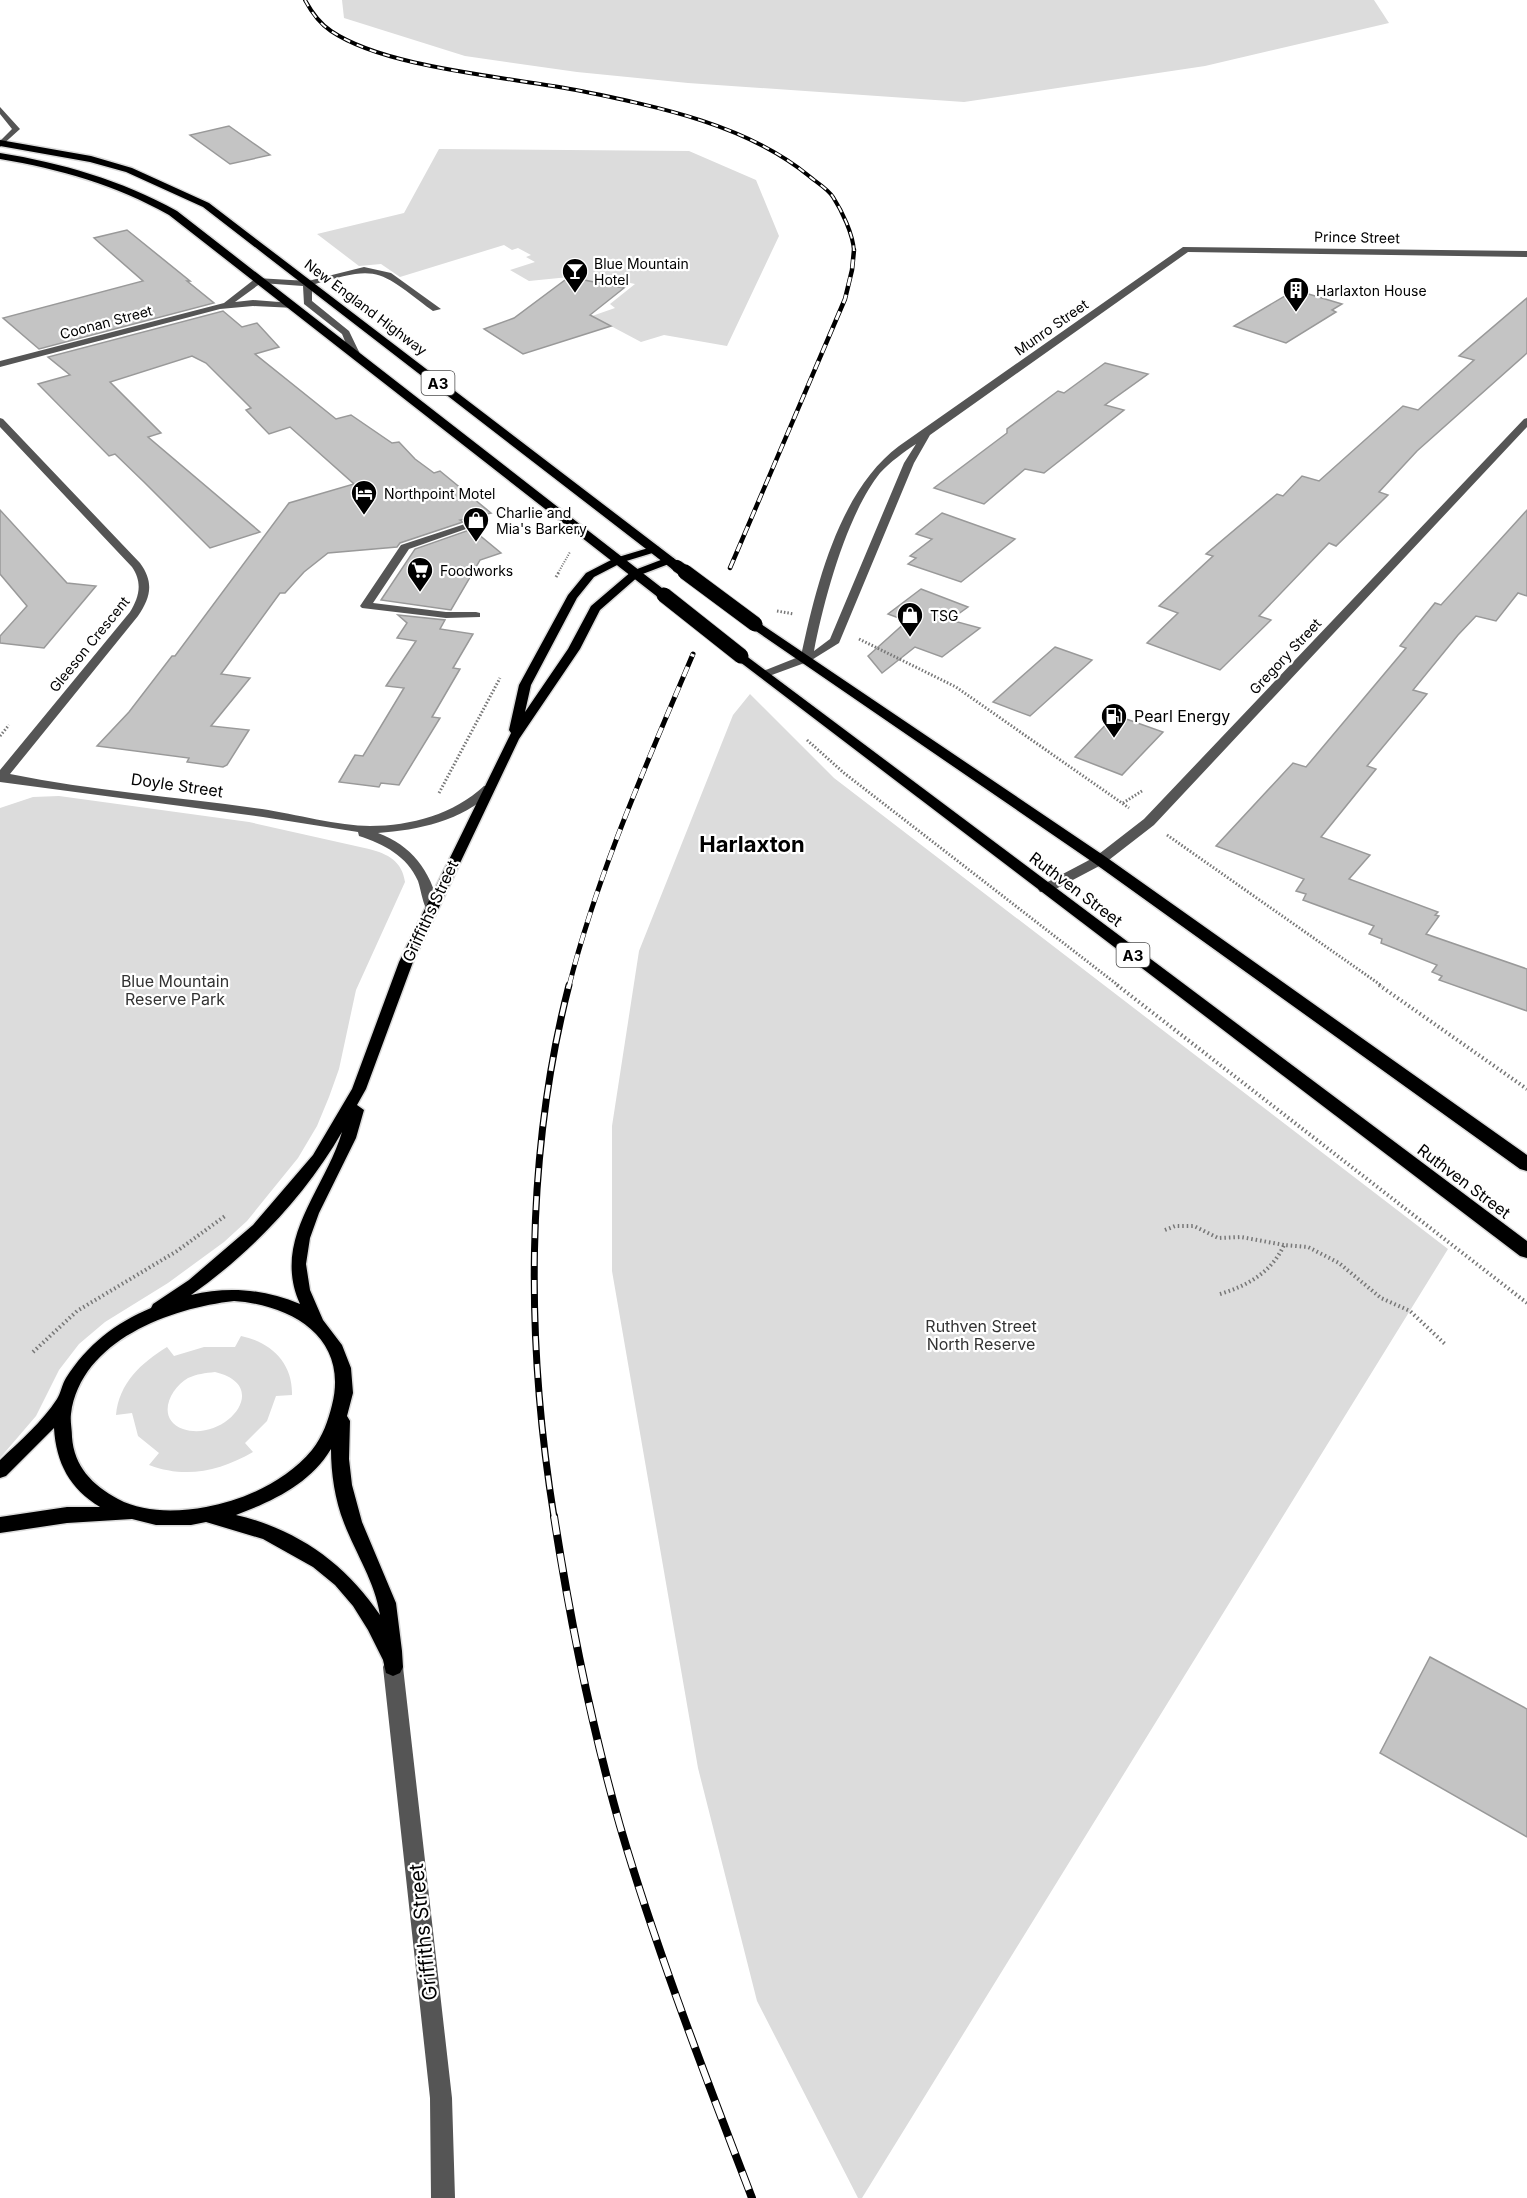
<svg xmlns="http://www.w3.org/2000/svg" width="1527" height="2198" font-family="Inter,sans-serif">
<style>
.green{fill:#dcdcdc;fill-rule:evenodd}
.building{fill:#c4c4c4;stroke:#999;stroke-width:1.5}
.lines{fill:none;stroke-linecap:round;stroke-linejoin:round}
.major-casing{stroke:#dbdbdb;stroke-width:3}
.highway-casing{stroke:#dbdbdb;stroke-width:3}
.path-far2{stroke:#777;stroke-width:2;stroke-dasharray:1 1.5;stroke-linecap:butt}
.path-far1{stroke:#777;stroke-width:3;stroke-dasharray:1.5 2;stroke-linecap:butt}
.path{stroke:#777;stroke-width:4;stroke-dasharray:1.5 3;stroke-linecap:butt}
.minor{fill:#555;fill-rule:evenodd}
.major{fill:#000;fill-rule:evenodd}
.highway{fill:#000;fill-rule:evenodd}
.rail-far4-casing{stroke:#000;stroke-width:4}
.rail-far3-casing{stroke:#000;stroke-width:4.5}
.rail-far2-casing{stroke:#000;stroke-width:5}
.rail-far1-casing{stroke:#000;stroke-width:7}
.rail-casing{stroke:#000;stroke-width:8}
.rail-far4{stroke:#fff;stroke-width:2;stroke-dasharray:7;stroke-linecap:butt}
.rail-far3{stroke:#fff;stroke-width:3;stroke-dasharray:9;stroke-linecap:butt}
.rail-far2{stroke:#fff;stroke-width:4;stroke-dasharray:11;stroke-linecap:butt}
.rail-far1{stroke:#fff;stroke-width:4.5;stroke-dasharray:14;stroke-linecap:butt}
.rail{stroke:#fff;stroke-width:6;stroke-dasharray:19;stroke-linecap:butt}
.highway-bridge-far1-casing{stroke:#dbdbdb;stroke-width:14;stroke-linecap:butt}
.highway-bridge-casing{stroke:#dbdbdb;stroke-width:17;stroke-linecap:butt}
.highway-bridge-far1{stroke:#000;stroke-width:12}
.highway-bridge{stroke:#000;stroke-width:15}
.labels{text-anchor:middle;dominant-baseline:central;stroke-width:4.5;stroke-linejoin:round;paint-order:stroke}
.far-street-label{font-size:14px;fill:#000;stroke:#fff}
.far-poi-label{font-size:14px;fill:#000;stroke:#fff;text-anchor:start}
.shield{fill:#fff;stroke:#4c4c4c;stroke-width:1.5}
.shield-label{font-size:15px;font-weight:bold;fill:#000}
.poi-label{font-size:16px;fill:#000;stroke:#fff;text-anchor:start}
.street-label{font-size:16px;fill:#000;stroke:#fff}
.park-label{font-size:16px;fill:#333;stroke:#fff}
.near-street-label{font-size:20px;fill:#000;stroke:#fff}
.district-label{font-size:22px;font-weight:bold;fill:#000;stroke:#fff}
</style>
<rect width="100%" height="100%" fill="#fff"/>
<g class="green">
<path d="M342,0H1374L1389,23L1205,66L964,102L688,83L577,72L465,56L344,18Z"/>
<path d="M439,149L689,151L756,180L779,236L727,346L664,335L641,342L592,316L615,308L610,304L635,284L621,281L615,286L569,277L529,281L510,270L535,262L526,257L531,255L518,248L512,250L504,245L400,277L381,264L359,266L317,234L404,213Z"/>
<path d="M750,694L834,778L1448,1249L862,2198H858L757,2001L698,1768L612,1271V1126L639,951L733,715Z"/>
<path d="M59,796L249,822L369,849C388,854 402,861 405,882L356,990L339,1069L329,1097L317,1126L298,1158L247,1221L224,1242L168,1283L105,1322L79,1344L59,1370L36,1416L0,1458V808L33,797Z"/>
<path d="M241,1336C271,1342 293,1363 292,1395L276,1396L267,1421L245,1443L253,1452C220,1471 186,1479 149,1465L159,1453L138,1436L132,1413L116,1415C119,1383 141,1363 167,1347L174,1356L204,1347H235ZM215,1372C274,1386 224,1443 183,1429C156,1419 169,1389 188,1378C197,1374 205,1373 215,1372Z"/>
</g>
<g class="building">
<path d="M229,126L270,155L230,164L190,135Z"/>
<path d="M127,230L190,281H187L214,303L39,349L3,318L143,281L94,238Z"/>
<path d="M569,277L624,288L590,315L611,326L523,354L484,329L514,318Z"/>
<path d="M1295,290L1342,304L1332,310L1336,312L1286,343L1234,326Z"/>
<path d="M1527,298V353L1417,451L1379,492L1388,495L1336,546L1329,543L1259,616L1271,620L1220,670L1147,643L1178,613L1159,606L1213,556L1206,554L1277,494L1283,496L1302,476L1319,481L1403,406L1418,410L1474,360L1459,356Z"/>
<path d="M223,311L242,327L257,323L279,347L255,354L336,419L351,415L392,443L399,442L415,459L434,473L440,471L491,513L460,520L463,522L400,543L397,547L328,553L304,572L285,593H280L221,674L250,678L211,726L249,730L227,765L223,767L187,762L189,758L97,746L129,712L172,656H175L289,503L354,484L290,427L269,434L246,410L251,408L206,363L192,356L110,382L161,433L148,437L260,532L210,548L144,482L115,454L109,456L38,384L70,375L48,357Z"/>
<path d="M1105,363L1148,374L1105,405L1124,410L1044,473L1025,469L984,504L934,488L1007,433V429L1058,391L1064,393Z"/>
<path d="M0,510L67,583L96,586L44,648L0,643V636L27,606L0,574Z"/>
<path d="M1527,510V596L1518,593L1496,621L1476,616L1458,635L1413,690L1427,694L1367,766L1376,769L1321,837L1370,855L1349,879L1438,912L1435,915L1439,916L1426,934L1527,969V1011L1439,980L1442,976L1432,972L1437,965L1381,943L1382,939L1369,934L1374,926L1303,900L1306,894L1296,891L1304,879L1216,846L1293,763L1306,767L1406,648L1400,646L1435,603L1441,605Z"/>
<path d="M942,513L1015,539L961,582L908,564L916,558L910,556L932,539L916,534Z"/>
<path d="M472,529L501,553L480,560L451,610L381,600L415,549Z"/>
<path d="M921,589L968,607L950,620L980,628L942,657L915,647L882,673L868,656L907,621L888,614Z"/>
<path d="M398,615L445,620L440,629L473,634L453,668L460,669L432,717L440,718L399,785L381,783L379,787L339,782L355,755L363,756L404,688L386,686L416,641L397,638L407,623Z"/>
<path d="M1055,647L1092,660L1030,716L993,702Z"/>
<path d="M1115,715L1163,732L1122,775L1075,757Z"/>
<path d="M1430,1657L1527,1709V1837L1380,1753Z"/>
</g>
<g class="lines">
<g class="major-casing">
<path id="major" d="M655,546L659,547V551L623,562L594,577L577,598L531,685L525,712L568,649L591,606L632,571L666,558H674V562L640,575L600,610L580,649L519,739L413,962L366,1089L357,1105L364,1110L356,1138L319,1213L310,1238L306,1264L310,1290L323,1320L342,1345L351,1368L353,1393L347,1416L350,1421L349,1459L352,1485L362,1522L396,1603L402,1651L403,1667L400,1673L393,1676L386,1673L383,1660L368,1630L353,1606L335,1585L313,1567L263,1539L206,1522L191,1525H156L132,1519L67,1523L0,1533V1517L67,1507H100C70,1489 56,1463 54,1428L6,1476L0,1478V1460C20,1441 42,1422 57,1399C61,1393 62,1384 66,1378C87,1345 115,1323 151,1308L153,1304L189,1280L253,1225L313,1155L352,1089L399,962L511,733L509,730L519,685L568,595L586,573L615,558ZM342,1132C325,1190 271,1240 300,1304C264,1289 228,1286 191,1295C251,1253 306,1195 342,1132ZM234,1301C292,1305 349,1338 332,1405C328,1421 323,1436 312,1450C286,1481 245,1500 206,1507C178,1512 144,1513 118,1499C92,1485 74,1466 72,1437C72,1429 70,1421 71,1414C81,1340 171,1308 234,1301ZM331,1449C331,1474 335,1500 344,1523C356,1554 375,1582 380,1615C346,1564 297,1529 236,1515C273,1501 310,1484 331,1449Z"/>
</g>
<g class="highway-casing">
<g id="highway">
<path d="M0,140L91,156L132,168L209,203L684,566L682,569H672L203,207L126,172L90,162L0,146Z"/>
<path d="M0,153C62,163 121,180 177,211L671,595L664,599L659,598L169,215C116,185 60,169 0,159Z"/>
<path d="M755,620L1106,857L1527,1155V1171L1520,1169L1094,863L750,627V621Z"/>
<path d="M741,652L1527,1241V1258L1520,1256L736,659L734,656Z"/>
</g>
</g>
<path class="path-far2" d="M558,573L570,552"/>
<g class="path-far1">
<path d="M556,577L559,572"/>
<path d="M777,611L794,614"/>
<path d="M859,639L956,687L1129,808"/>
<path d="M0,736L9,725"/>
<path d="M807,740L844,773L1119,986"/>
<path d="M439,793L500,678"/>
<path d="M1123,803L1142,791"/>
<path d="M1167,835L1382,986"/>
</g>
<g class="path">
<path d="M1117,985L1527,1303"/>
<path d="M1379,985L1527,1089"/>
<path d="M1165,1230L1175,1226H1194L1218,1238L1241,1237L1284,1245"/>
<path d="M1220,1294C1247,1286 1272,1272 1284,1245L1308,1247L1339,1263L1381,1298L1410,1311L1445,1344"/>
<path d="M33,1352L77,1311L177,1251L225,1216"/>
</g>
<g class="minor">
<path d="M0,107L20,129L0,147V141L12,129L0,114Z"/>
<path d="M1183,247L1527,251V257L1188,252L930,435L914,463L839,643L810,661L769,676H761V672L801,656C816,586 839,491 899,446ZM916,444L904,463L830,639L814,651C824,599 847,514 880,473C890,462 904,452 916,444Z"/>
<path d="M364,267L391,273L441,309L433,311C378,270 380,264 312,285V301L349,331L361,356L356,359L351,356L342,334L304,304L303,286L261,283L235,302L253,300L292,303L296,306L295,308L253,306L220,309L0,367V361L224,303L256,278L308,281Z"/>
<path d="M0,418L3,419L140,563C154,582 151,597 138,616L10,774C93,791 178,797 262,809C295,814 339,826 370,826C411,826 454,814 484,786H492V792C461,821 419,830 378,833C411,845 431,871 438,905L436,908H426C422,900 421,890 418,881C407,856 384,844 359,836L358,832L263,817L0,782V770L130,612C139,597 143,583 132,567L0,427Z"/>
<path d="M1527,418V427L1154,825L1105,863L1050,892H1040L1038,889L1040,886L1095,857L1144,819L1524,419Z"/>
<path d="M474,521L483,523L409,549L373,603L446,612H476L480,613V617L446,618L362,608L360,606L401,545Z"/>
<path d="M393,1658L400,1661L403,1667L452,2098L455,2198H431L430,2098L383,1667L386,1661Z"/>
</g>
<use href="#major" class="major"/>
<use href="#highway" class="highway"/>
<g class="rail-far4-casing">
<path id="rail-far4" d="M305,0C312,13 319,23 331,31C387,69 513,77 581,91C659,107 747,125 809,176C816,182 828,189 833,197C842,211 853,234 854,251"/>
</g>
<g class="rail-far3-casing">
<path id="rail-far3" d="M730,568L845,299L852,270L854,250"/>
</g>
<g class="rail-far2-casing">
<path id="rail-far2" d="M569,986C598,872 647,763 693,654"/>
</g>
<g class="rail-far1-casing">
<path id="rail-far1" d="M554,1517C526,1343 525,1156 569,985"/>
</g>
<g class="rail-casing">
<path id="rail" d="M554,1516C570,1620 591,1724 620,1826C657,1952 705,2075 752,2198"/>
</g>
<use href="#rail-far4" class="rail-far4"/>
<use href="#rail-far3" class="rail-far3"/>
<use href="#rail-far2" class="rail-far2"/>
<use href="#rail-far1" class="rail-far1"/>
<use href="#rail" class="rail"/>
<g class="highway-bridge-far1-casing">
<path id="highway-bridge-far1" d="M677,566L687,573"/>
</g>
<g class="highway-bridge-casing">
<g id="highway-bridge">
<path d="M685,572L755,624"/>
<path d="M664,595L741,656"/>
</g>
</g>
<use href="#highway-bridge-far1" class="highway-bridge-far1"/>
<use href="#highway-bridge" class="highway-bridge"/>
</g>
<defs>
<g id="bar-pin" transform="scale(1.35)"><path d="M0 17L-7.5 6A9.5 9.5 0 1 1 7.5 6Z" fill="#000" stroke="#fff"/><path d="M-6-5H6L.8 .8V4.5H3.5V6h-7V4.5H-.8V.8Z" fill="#fff"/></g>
<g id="building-pin" transform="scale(1.35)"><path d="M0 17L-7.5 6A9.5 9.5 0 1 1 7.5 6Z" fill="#000" stroke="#fff"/><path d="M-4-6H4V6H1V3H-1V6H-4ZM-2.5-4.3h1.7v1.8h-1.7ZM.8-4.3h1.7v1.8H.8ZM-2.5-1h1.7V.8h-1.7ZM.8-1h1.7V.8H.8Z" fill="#fff"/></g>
<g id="hotel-pin" transform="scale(1.35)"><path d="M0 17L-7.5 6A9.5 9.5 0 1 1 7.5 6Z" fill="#000" stroke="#fff"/><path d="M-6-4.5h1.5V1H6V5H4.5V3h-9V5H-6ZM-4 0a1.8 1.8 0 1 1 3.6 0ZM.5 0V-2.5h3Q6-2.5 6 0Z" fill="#fff"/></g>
<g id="shop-pin" transform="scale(1.35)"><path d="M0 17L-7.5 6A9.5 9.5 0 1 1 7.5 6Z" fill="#000" stroke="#fff"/><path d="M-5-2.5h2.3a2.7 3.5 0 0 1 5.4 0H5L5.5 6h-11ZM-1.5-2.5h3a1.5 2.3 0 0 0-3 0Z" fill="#fff"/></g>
<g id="supermarket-pin" transform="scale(1.35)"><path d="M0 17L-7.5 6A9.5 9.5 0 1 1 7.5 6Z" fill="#000" stroke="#fff"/><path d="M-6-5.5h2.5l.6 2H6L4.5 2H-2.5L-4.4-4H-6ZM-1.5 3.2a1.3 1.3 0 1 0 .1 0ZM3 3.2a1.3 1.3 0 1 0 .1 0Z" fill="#fff"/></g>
<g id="fuel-pin" transform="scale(1.35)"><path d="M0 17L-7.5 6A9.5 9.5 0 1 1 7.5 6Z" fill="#000" stroke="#fff"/><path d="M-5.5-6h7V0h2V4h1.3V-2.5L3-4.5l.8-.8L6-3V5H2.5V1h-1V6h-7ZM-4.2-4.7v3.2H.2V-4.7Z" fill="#fff"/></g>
</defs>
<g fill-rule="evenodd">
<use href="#bar-pin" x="575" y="271"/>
<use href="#building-pin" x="1296" y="290"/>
<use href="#hotel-pin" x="364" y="493"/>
<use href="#shop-pin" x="476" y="520"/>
<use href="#supermarket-pin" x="420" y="570"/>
<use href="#shop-pin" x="910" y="615"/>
<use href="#fuel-pin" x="1114" y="716"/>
</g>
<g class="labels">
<g class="far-street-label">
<text transform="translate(1357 237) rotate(1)">Prince Street</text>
<text transform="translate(366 307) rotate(37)">New England Highway</text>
<text transform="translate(106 322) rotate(-15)">Coonan Street</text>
<text transform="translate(1051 327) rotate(-35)">Munro Street</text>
<text transform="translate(89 644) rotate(-51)">Gleeson Crescent</text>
<text transform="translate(1285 656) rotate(-47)">Gregory Street</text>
</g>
<g class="far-poi-label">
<text x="594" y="263">Blue Mountain<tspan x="594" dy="16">Hotel</tspan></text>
<text x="1316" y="290">Harlaxton House</text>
<text x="384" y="493">Northpoint Motel</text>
<text x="496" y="512">Charlie and<tspan x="496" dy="16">Mia's Barkery</tspan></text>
<text x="440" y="570">Foodworks</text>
<text x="930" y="615">TSG</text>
</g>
<g class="shield">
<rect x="421.5" y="371" width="33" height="24" rx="4.5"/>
<rect x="1116.5" y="943" width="33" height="24" rx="4.5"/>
</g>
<g class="shield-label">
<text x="438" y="383">A3</text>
<text x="1133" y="955">A3</text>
</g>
<g class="poi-label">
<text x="1134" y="716">Pearl Energy</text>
</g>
<g class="street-label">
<text transform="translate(177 785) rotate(8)">Doyle Street</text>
<text transform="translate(1076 889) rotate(37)">Ruthven Street</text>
<text transform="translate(430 911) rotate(-65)">Griffiths Street</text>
<text transform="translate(1464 1181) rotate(37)">Ruthven Street</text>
</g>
<g class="park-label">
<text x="175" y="981">Blue Mountain<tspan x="175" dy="18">Reserve Park</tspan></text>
<text x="981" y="1326">Ruthven Street<tspan x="981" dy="18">North Reserve</tspan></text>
</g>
<g class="near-street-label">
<text transform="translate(423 1932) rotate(-96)">Griffiths Street</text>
</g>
<g class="district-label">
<text x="752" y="844">Harlaxton</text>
</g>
</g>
</svg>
